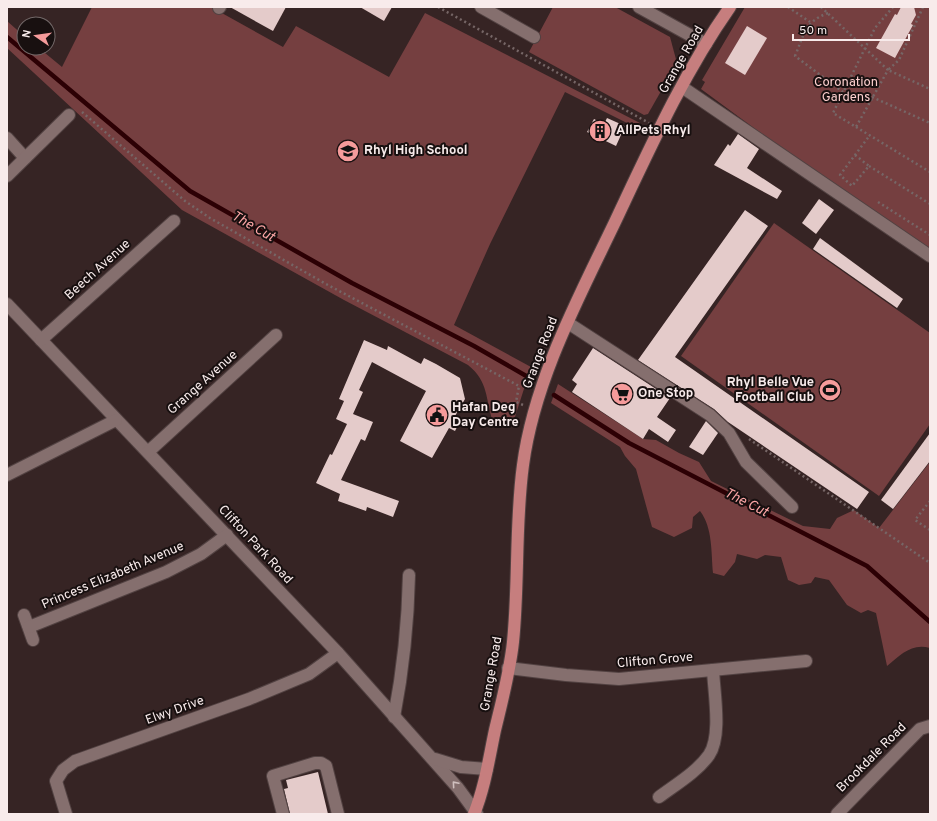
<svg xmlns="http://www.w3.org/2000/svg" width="937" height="821" font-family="Overpass,sans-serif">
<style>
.green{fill:#753f40}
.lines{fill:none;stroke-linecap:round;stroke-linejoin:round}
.stream{stroke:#2c0004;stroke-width:4.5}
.building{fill:#e4cbca}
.minor-casing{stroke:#524242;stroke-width:14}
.major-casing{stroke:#524242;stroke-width:14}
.path{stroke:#766666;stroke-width:2.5;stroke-dasharray:2 3;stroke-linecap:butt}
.minor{stroke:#856f6e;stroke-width:12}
.major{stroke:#c67e7e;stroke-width:12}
.oneway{stroke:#d0c0bf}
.labels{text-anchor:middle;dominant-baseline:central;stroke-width:4;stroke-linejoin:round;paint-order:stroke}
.street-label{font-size:13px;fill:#f8ebeb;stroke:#181010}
.park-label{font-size:13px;fill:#fdcfce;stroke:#181010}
.poi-label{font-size:13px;font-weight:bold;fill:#f8ebeb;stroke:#181010;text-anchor:start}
.water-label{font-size:14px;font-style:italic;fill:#fda6a6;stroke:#181010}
</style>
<rect width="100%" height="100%" fill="#362424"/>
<g class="green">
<path d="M92,7H211L283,47L296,26L389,77L425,13L640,123L641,130L565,92L490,244L454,325L531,367L514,420L506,425L493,422C485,398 489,382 468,365L344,300L182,210L7,48V21L24,36V48H39L62,67Z"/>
<path d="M553,7H615L670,37L677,63L648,114L644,115L529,52Z"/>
<path d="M745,7H930V249L758,131L701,89L705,82L702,80Z"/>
<path d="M774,223L930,333V424L879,496L681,356Z"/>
<path d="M558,384L643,439L656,440L679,453L699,462L711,481L803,526L830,529L837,518L854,510L879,528L930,462V648C911,643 901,655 887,666L876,613L868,610L861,613L847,605L829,580L815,577L811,583L799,585L788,580L781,557L765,555L757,559L737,554L735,562L724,576L713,573C711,553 713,528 700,511L693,517L692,528L674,537L652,527L636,469L625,456L620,447L551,403Z"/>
</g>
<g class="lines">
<g class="stream">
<path d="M7,37L190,191L352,283L474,346L528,377"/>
<path d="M554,395L629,443L867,566L930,622"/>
</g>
</g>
<g class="building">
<path d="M230,7H286L273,31Z"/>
<path d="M360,7H392L384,21Z"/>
<path d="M901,7H914L916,15L911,24L913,25L895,58L876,48L895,14L897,15Z"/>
<path d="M747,26L767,38L745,75L725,63Z"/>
<path d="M607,118L625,126L616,146L587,132L594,119L604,124Z"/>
<path d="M738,134L759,149L747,168L782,191L777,199L714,165L728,144L730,146Z"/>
<path d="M819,199L834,210L816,234L802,223Z"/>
<path d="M745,210L768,226L675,357L869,492L857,509L728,422L714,409L638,360Z"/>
<path d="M820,238L903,299L897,308L813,249Z"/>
<path d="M364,340L387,350L388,346L421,364L424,358L436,364L460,378L465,399L455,416L461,419L455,431L449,428L432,458L400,441L426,391L372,362L359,390L363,392L353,414L373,422L365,441L361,439L341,480L399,501L393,517L367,507L366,511L338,501L340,494L316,483L330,454L332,455L347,424L336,419L344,401L339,399Z"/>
<path d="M593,348L670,398L657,417L676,430L668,442L649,429L643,439L572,392L577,384L572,380Z"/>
<path d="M706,421L718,433L703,455L689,447Z"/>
<path d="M930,433V461L893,509L881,500Z"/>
<path d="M318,772L328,814H290L284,789L288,788L286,780Z"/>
</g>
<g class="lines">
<g class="minor-casing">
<g id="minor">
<path d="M481,7L534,37"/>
<path d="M639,7L706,44"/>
<path d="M219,8L220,7"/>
<path d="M682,87L930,256"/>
<path d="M7,138L25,158"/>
<path d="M7,176L69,115"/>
<path d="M7,304L338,653L458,788L477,814"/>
<path d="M568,323L710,415L729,433L746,462L792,507"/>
<path d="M41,340L174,221"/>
<path d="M148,452L276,335"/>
<path d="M7,475L116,420"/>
<path d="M24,615L33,640"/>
<path d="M29,627L166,572L201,554L227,535"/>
<path d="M508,668L566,675L619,679L806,661"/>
<path d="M394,717C403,670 408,623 409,575"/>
<path d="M435,759L461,767L487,769"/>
<path d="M659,797C675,785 697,772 709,755C722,736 714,693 713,670"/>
<path d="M66,814L56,781L63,770L75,761L249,699L309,674L338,653"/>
<path d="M283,814L273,776L315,763H321L326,766L338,814"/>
<path d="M837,814L920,729L930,726"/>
</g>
</g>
<g class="major-casing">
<path id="major" d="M474,814C485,787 489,758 495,730C502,701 510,671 513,642C519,583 515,523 523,465C534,381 578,299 614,224C649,150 683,74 730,7"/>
</g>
<g class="path">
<path d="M438,7L649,123"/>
<path d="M788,7L810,22"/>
<path d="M821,7L888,70L856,127L833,113L875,28L893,7"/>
<path d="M923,7L899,60L888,70L930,89"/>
<path d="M828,13C804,22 804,35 795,56L843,92"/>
<path d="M872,97L930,123"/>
<path d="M82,112L185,201L210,218L326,284L519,386L516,402L523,405"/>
<path d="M856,127L930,172"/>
<path d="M855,155L869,166L852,186L840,175L870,135"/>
<path d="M869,166L930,204"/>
<path d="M878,202L930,235"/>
<path d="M749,439L930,563"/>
<path d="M930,501L915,520L930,530"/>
</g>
<use href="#minor" class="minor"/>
<use href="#major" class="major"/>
</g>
<defs><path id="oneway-chevron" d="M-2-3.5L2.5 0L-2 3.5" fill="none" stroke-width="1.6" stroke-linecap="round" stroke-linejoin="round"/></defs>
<use class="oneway" href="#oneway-chevron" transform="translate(455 784) rotate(-131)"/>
<defs>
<g id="building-disc" transform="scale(1.15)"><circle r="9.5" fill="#f59b9b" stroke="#181010"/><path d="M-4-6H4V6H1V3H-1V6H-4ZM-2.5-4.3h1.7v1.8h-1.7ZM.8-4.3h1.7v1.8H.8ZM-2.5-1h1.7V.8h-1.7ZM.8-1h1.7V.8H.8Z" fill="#111"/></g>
<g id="school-disc" transform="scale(1.15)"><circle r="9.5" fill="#f59b9b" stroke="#181010"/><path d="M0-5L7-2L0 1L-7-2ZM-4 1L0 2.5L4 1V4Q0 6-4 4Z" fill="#111"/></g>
<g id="stadium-disc" transform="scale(1.15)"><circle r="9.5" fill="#f59b9b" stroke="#181010"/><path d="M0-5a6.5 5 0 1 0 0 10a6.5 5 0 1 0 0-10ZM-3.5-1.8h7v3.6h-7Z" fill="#111"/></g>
<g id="supermarket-disc" transform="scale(1.15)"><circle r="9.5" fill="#f59b9b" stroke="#181010"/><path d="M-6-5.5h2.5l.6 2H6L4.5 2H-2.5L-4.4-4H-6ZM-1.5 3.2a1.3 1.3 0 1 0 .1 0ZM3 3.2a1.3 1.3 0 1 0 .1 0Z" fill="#111"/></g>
<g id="civic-disc" transform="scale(1.15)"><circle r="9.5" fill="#f59b9b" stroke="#181010"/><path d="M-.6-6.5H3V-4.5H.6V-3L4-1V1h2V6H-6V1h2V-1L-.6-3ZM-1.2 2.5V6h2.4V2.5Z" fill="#111"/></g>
</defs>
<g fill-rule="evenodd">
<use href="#building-disc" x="600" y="131"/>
<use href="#school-disc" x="348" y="151"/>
<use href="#stadium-disc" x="830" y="390"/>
<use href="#supermarket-disc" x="622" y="394"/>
<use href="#civic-disc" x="437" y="415"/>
</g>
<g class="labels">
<g class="street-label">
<text transform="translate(682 60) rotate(-60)">Grange Road</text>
<text transform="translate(98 270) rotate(-42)">Beech Avenue</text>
<text transform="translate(541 353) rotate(-69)">Grange Road</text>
<text transform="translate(203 383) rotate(-42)">Grange Avenue</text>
<text transform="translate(255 545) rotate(47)">Clifton Park Road</text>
<text transform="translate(113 576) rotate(-23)">Princess Elizabeth Avenue</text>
<text transform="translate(655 661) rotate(-5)">Clifton Grove</text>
<text transform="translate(492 674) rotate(-80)">Grange Road</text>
<text transform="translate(175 711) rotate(-20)">Elwy Drive</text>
<text transform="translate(872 758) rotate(-45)">Brookdale Road</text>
</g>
<g class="park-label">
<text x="846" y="83">Coronation<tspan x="846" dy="15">Gardens</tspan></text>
</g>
<g class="poi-label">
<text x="616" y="131">AllPets Rhyl</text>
<text x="364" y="151">Rhyl High School</text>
<text x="814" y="383" text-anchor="end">Rhyl Belle Vue<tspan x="814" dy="15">Football Club</tspan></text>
<text x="638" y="394">One Stop</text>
<text x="452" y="408">Hafan Deg<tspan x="452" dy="15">Day Centre</tspan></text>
</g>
<g class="water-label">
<text transform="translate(253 227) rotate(30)">The Cut</text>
<text transform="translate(746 503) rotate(27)">The Cut</text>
</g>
</g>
<rect width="937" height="821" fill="none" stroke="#f8ebeb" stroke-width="16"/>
<g transform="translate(36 36) rotate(283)"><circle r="19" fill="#181010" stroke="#726868"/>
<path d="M0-3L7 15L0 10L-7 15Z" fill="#f59b9b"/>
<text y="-6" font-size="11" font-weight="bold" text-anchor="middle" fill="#f8ebeb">N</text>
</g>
<path d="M793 34v6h116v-6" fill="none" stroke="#f8ebeb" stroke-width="2"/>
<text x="799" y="34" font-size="12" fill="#f8ebeb" stroke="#181010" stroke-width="3" paint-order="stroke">50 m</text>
</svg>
